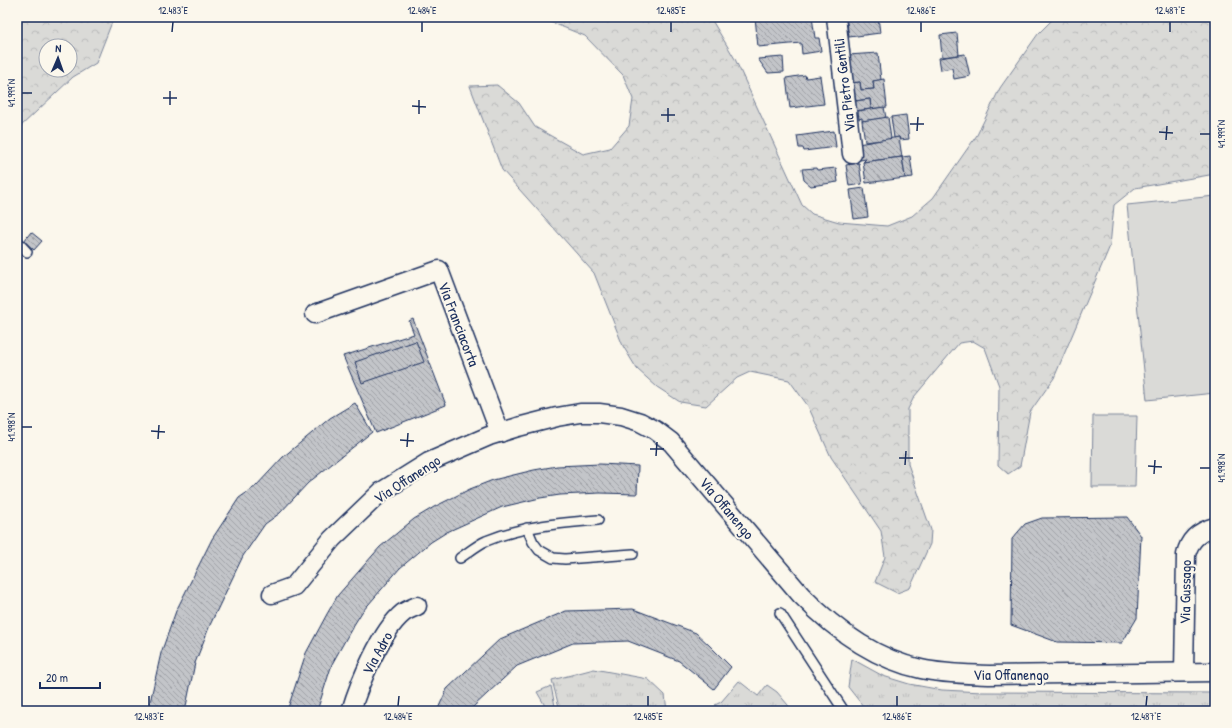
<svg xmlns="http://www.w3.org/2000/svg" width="1232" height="728" font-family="'Patrick Hand',sans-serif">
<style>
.grass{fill:url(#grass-tufts);stroke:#7a849a}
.forest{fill:url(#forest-crowns);stroke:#7a849a;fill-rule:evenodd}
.garden{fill:#dadad7;stroke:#7a849a}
.building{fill:url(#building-back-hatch);stroke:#1b2f5e}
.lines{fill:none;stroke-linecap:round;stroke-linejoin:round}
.service-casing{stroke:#1b2f5e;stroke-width:12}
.minor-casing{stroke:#1b2f5e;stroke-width:21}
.service{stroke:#fbf7ec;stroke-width:9}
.minor{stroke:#fbf7ec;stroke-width:18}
.ticks{fill:none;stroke:#1b2f5e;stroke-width:1.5}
.labels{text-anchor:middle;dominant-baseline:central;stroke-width:4;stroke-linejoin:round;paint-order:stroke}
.street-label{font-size:15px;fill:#1b2f5e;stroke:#fbf7ec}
.neatline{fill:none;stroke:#1b2f5e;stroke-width:1.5}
.ticks-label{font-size:10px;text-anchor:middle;fill:#1b2f5e}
</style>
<defs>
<pattern id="grass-tufts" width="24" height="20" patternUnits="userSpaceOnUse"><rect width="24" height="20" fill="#dadad7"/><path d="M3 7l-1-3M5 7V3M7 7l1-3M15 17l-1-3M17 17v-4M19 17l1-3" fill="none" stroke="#babbbb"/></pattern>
<pattern id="forest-crowns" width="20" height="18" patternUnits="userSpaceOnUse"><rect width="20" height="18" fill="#dadad7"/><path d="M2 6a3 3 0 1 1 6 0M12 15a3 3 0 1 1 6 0" fill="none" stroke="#babbbb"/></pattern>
<pattern id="building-back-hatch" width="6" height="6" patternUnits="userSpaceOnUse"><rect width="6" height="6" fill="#c3c5c9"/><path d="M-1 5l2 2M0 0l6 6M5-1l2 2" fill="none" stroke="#9ea0a6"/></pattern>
</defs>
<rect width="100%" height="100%" fill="#fbf7ec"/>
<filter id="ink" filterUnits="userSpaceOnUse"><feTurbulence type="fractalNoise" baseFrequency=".025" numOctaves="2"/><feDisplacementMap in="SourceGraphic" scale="8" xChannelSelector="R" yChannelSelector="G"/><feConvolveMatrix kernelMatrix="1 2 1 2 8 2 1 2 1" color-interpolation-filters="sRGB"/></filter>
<g filter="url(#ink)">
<g class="grass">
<path d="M852,659L883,676L909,684L942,690L982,692L1215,693V711H867L848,687Z"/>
<path d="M594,669L648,679L665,695L667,711H560L552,680Z"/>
<path d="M739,681L758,696L767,685L777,692L793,711H722L715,705L721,702Z"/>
<path d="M551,686L556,711H545L544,704L537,692Z"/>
</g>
<g class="forest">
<path d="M17,17H114L96,63L73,77L20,127L23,181L17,184ZM46,46H70V70H46Z"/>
<path d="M538,17H710L735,59L802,205L812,214L839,222L887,226L912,216L933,198L977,135L1000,88L1038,34L1055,17H1215V174L1135,188L1114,205L1110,246L1054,378L1030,412L1020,466L1008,474L998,465L999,386L985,348L973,341L959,343L914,397L908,409V464L931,530L930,544L910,588L897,593L875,582L885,557L881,531L831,457L808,406L789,380L750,372L737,378L706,406L680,402L657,387L637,369L623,346L594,273L502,170L470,86L497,85L519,103L535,127L583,154L610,148L629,126L633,99L623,75L585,36Z"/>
</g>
<g class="garden">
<path d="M1215,196V393L1147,400L1127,205Z"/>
<path d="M1093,416H1137L1135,487H1092Z"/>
</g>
<g class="building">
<path d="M755,17H812L815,38H819L821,51L802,54L801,43L758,47Z"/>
<path d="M846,17H878L880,33L849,37Z"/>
<path d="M957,33L959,55L942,57L940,35Z"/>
<path d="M878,53L881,80L873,81L874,89L861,90L860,82L851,83L848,55Z"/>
<path d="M965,54L970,76L954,79L952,68L941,70L939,58Z"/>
<path d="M783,57L784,72L768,73L758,59Z"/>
<path d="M805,75L806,78L820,76L824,104L790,108L786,78Z"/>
<path d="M884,79L887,107L871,109L870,99L855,101L852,83L860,82L861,90L874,89L873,81Z"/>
<path d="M870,99L871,109L854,111L855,101Z"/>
<path d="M884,107L886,118L862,121V118L859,119L858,111Z"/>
<path d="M906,115L909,139L900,140L899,137L894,138L891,117Z"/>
<path d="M888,117L891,139L865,142L862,121Z"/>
<path d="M834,131L836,147L804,151L803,148H799L797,136Z"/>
<path d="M899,137L902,157L863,162L866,159L860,160L858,144Z"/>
<path d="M910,156L913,177L905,178L902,157Z"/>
<path d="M902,157L905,178L866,183L863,162Z"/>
<path d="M859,163L862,184L849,186L846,165Z"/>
<path d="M816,168L817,170L836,168L838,182L811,186L804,180L802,169Z"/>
<path d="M864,188L868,217L854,219L850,190Z"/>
<path d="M31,232L42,241L34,250L24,241Z"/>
<path d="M413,319L446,405L376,433L343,356L414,334L409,321Z"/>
<path d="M416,341L424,362L362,383L355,362Z"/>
<path d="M355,403L372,432L308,483L280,513L265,524L243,556L210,625L195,663L185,711H148L161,653L176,611L212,539L239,498L256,486L283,457L300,443L330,418Z"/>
<path d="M600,464L638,466L637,494L600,493L560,495L540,498L502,507L447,532L431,542L400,568L362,612L352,628L332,664L317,711H287L306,653L327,614L338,595L380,547L414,519L434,507L470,489L493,480L534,470L557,466Z"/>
<path d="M1127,517L1141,536L1137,618L1122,643L1057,642L1011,625L1012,539L1025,524L1042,518Z"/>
<path d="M633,609L696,633L709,645L731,667L714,689L679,661L628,641L573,643L517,666L473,707L471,711H437L447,689L500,639L566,611Z"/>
</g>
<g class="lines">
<g class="service-casing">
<g id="service">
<path d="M17,241L27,252"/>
<path d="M527,528L533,542L539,550L553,558L565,559L633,554"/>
<path d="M460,558C469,552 477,545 486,541C522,526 560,523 598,520"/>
<path d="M780,613L844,711"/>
</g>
</g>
<g class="minor-casing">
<g id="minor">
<path d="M836,17L852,154"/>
<path d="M315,314L439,270L500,433"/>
<path d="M272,594L294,586L332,539L381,492L429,462L489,436L518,427L557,417L580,413H599L621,416L640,422L655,430L671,442L801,595C834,629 874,659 921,669C943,674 966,674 989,675L1215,672"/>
<path d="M1184,672L1186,555C1189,539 1200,531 1215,527"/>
<path d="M351,711C359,684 381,631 403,613C407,610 412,608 417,606"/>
</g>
</g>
<use href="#service" class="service"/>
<use href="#minor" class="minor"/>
</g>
</g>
<path class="ticks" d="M172,32L173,22M422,32V22M671,32V22M921,32V22M1170,32V22M22,93H32M163,98H177M170,105V91M412,106L426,107M419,114V100M661,115H675M668,122V108M910,124H924M917,131L918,117M1159,132L1173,133M1200,134H1210M1166,140L1167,126M22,427H32M151,431L165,432M158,439L159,425M400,440L414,441M407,447L408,433M650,449H664M656,456L657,442M899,458H913M905,465L906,451M1148,466L1162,467M1200,468H1210M1154,474L1155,460M149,706V696M398,706L399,696M648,706V696M897,706V696M1146,706L1147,696"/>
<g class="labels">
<g class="street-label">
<text transform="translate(844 85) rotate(-97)">Via Pietro Gentili</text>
<text transform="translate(459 324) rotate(69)">Via Franciacorta</text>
<text transform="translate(407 479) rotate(-33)">Via Offanengo</text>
<text transform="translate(727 508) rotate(50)">Via Offanengo</text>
<text transform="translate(1185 592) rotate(-89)">Via Gussago</text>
<text transform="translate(377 653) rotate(-61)">Via Adro</text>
<text x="1011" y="674">Via Offanengo</text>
</g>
</g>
<rect width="1232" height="728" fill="none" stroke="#fbf7ec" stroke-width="44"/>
<g transform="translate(58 58) rotate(2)"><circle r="19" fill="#fbf7ec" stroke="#a1a7b3"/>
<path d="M0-3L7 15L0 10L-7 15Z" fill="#1b2f5e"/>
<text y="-6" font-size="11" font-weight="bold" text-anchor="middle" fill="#1b2f5e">N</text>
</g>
<path d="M40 682v6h60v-6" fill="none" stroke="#1b2f5e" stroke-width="2"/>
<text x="46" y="682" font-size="12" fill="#1b2f5e" stroke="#fbf7ec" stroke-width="3" paint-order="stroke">20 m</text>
<rect x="22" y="22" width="1188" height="684" class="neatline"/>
<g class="ticks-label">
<text x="173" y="14">12.483°E</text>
<text x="422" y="14">12.484°E</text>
<text x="671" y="14">12.485°E</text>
<text x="921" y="14">12.486°E</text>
<text x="1170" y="14">12.487°E</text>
<text transform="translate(11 93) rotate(-90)" y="4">41.999°N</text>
<text transform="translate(1221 134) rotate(-90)" y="4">41.999°N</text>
<text transform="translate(11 427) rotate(-90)" y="4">41.998°N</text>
<text transform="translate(1221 468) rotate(-90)" y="4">41.998°N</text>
<text x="149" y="720">12.483°E</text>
<text x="398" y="720">12.484°E</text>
<text x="648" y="720">12.485°E</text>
<text x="897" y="720">12.486°E</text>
<text x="1146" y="720">12.487°E</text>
</g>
</svg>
